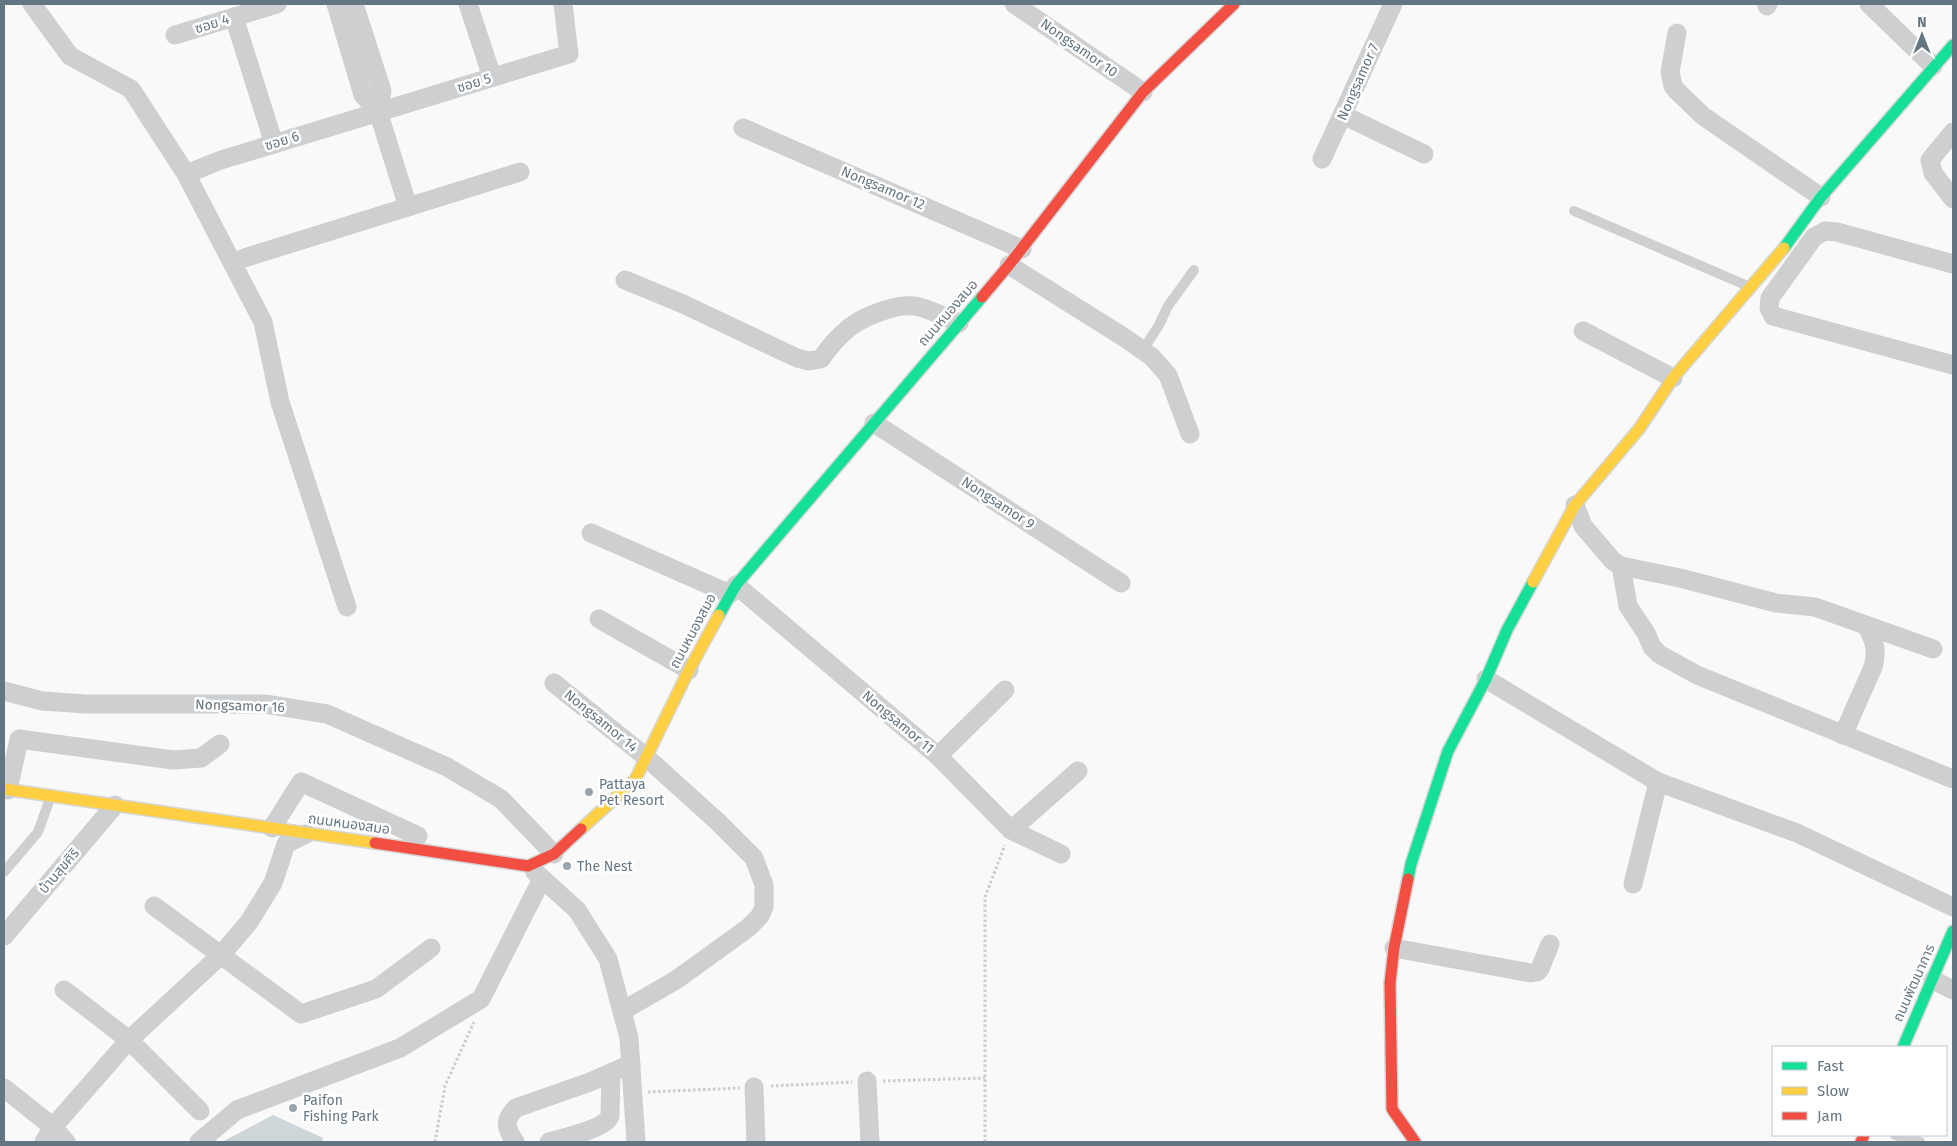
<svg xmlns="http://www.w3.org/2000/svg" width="1957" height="1146" font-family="'Fira Sans','Noto Sans Thai',sans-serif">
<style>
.water{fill:#ced6d9}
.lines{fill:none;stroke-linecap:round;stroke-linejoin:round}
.fast-casing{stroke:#d5d6d7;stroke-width:14}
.slow-casing{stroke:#d5d6d7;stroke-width:14}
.jam-casing{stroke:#d5d6d7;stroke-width:14}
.path{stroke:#cbcccd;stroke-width:3;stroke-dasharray:2.5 2.5;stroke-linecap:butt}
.lane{stroke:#cecfd0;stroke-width:10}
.street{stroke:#cecfd0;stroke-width:19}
.fast{stroke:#16e098;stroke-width:11}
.slow{stroke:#ffcf43;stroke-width:11}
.jam{stroke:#f24e42;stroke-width:11}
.poi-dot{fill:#99a4ac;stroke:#fff;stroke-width:2}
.labels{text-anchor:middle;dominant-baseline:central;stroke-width:5;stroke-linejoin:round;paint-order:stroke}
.street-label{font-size:14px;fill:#657683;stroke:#fff}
.poi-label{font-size:14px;fill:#657683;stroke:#fff;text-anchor:start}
</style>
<rect width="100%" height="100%" fill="#f9f9f9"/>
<path class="water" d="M273,1115L323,1138L322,1142H222Z"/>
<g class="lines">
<g class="fast-casing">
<g id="fast">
<path d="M1784,248L1821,197L1953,45"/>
<path d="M719,615L736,585L982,297"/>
<path d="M1408,879L1411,864L1448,751L1486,679L1507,630L1533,582"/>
<path d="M1903,1047L1953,931"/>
</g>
</g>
<g class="slow-casing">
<g id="slow">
<path d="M1533,582L1575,505L1639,429L1673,378L1784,248"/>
<path d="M4,789L375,843"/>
<path d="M581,829L635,780L689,670L719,615"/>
</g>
</g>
<g class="jam-casing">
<g id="jam">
<path d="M982,297L1009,265L1143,92L1234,4"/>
<path d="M375,843L528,866L554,854L581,829"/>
<path d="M1408,879L1394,948L1390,983L1392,1109L1415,1142"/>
<path d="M1861,1142L1864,1135"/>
</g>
</g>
<g class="path">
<path d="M883,1081L985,1078"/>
<path d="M771,1086L852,1082"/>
<path d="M648,1092L740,1088"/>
<path d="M435,1142L445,1086L474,1022"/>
<path d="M985,1142V897L1005,845"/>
</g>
<g class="lane">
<path d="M1574,211L1750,287"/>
<path d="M1143,350L1159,325L1168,306L1194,270"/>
<path d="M4,872L38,832L51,796"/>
<path d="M1895,1135L1920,1142"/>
</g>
<g class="street">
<path d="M32,4L70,56L131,89L186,174L263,322L280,402L347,607"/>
<path d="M336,4L363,95L378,111L408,207"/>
<path d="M354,4L382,91L378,111"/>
<path d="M468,4L492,77"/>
<path d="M1014,4L1143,92"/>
<path d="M1869,4L1933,66"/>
<path d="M1767,6L1768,4"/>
<path d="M234,17L274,144"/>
<path d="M1677,33L1670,72L1673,86L1677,91L1703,116L1821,197"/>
<path d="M175,35L277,4"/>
<path d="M1343,115L1424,154"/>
<path d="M743,128L1022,249"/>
<path d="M1953,132L1930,160L1933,173L1953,199"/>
<path d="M1322,159L1393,4"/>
<path d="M186,174L221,160L569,54L563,4"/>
<path d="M244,258L520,172"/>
<path d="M1953,264L1837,232L1825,231L1814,237L1770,298L1769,308L1773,316L1953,365"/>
<path d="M1009,265L1125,338L1152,357L1168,375L1190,434"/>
<path d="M625,280L683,304L797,358L809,361L821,359C829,347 839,336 850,327C866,315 900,302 919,307C933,310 946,318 959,323"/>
<path d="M1583,331L1673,378"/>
<path d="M874,423L1121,583"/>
<path d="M1575,505L1583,526L1613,561L1621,566L1680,578L1776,603L1815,607L1933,649"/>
<path d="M591,533L730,594"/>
<path d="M1621,566L1628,606L1646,633L1652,647L1659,654L1697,675L1953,779"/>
<path d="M736,585L938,756L1011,830L1061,854"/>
<path d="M599,619L689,670"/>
<path d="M1486,679L1658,782L1797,833L1953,907"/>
<path d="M554,683L647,758L718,822L754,858L764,885V907L760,916L748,928L676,980L622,1011"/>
<path d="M4,691L42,701L86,704H265L327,714L447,767L501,799L554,854"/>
<path d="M1843,735L1873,667C1878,650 1874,641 1867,626"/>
<path d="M938,756L1005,690"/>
<path d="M8,790L19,739L173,760L201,758L220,744"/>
<path d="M272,828L301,782L418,836"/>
<path d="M1011,830L1078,771"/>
<path d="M535,872L577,910L608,959L629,1038L636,1142"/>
<path d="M1633,884L1658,782"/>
<path d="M154,906L301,1014L376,989L431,948"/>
<path d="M4,936L115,805"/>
<path d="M1394,948L1531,973L1537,972L1540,969L1550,944"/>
<path d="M1933,980L1953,990"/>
<path d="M64,990L129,1040L200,1111"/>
<path d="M867,1081L870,1142"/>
<path d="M754,1087L756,1142"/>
<path d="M4,1088L53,1127L66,1142"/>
<path d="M44,1142L53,1127L129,1040L221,955L249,922L273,883L286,844L306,834"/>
<path d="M199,1142L237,1110L400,1048L481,999L542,879"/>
<path d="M515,1142C506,1128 503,1121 516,1108L590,1082L631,1064"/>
<path d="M549,1142C563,1138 605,1129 610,1116L611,1073"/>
</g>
<use href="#fast" class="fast"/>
<use href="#slow" class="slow"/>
<use href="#jam" class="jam"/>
</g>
<g class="poi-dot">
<circle cx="589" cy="792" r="5"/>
<circle cx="567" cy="866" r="5"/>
<circle cx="293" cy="1108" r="5"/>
</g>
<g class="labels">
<g class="street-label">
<text transform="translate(212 24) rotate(-17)">ซอย 4</text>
<text transform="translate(1079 48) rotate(35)">Nongsamor 10</text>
<text transform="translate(1358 82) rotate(-66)">Nongsamor 7</text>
<text transform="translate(474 83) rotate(-17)">ซอย 5</text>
<text transform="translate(282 141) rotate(-17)">ซอย 6</text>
<text transform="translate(883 188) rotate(23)">Nongsamor 12</text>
<text transform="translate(948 313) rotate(-49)">ถนนหนองสมอ</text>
<text transform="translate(998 503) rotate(33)">Nongsamor 9</text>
<text transform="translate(693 631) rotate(-62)">ถนนหนองสมอ</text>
<text transform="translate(240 706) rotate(2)">Nongsamor 16</text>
<text transform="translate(601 721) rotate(39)">Nongsamor 14</text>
<text transform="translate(898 722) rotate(40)">Nongsamor 11</text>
<text transform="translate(349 824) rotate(8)">ถนนหนองสมอ</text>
<text transform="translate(59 871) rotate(-50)">บ้านสุขศิริ</text>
<text transform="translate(1914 983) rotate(-66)">ถนนพัฒนาการ</text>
</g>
<g class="poi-label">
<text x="599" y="784">Pattaya<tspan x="599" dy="16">Pet Resort</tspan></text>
<text x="577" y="866">The Nest</text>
<text x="303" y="1100">Paifon<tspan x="303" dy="16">Fishing Park</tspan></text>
</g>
</g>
<rect width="1957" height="1146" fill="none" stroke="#657683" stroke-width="10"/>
<rect x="1772" y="1046" width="175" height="90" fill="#ffffff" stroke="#c1c8cd"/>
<rect x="1782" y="1062" width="25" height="8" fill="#16e098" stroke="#c1c8cd"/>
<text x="1817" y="1071" font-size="15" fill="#657683">Fast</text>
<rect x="1782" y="1087" width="25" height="8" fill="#ffcf43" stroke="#c1c8cd"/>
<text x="1817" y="1096" font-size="15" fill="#657683">Slow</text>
<rect x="1782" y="1112" width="25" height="8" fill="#f24e42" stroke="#c1c8cd"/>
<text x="1817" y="1121" font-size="15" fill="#657683">Jam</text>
<g transform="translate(1922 35)" stroke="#ffffff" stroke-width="4" paint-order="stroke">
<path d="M0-4L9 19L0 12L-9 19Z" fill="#657683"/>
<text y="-8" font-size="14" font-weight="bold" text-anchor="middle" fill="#657683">N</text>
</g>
</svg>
